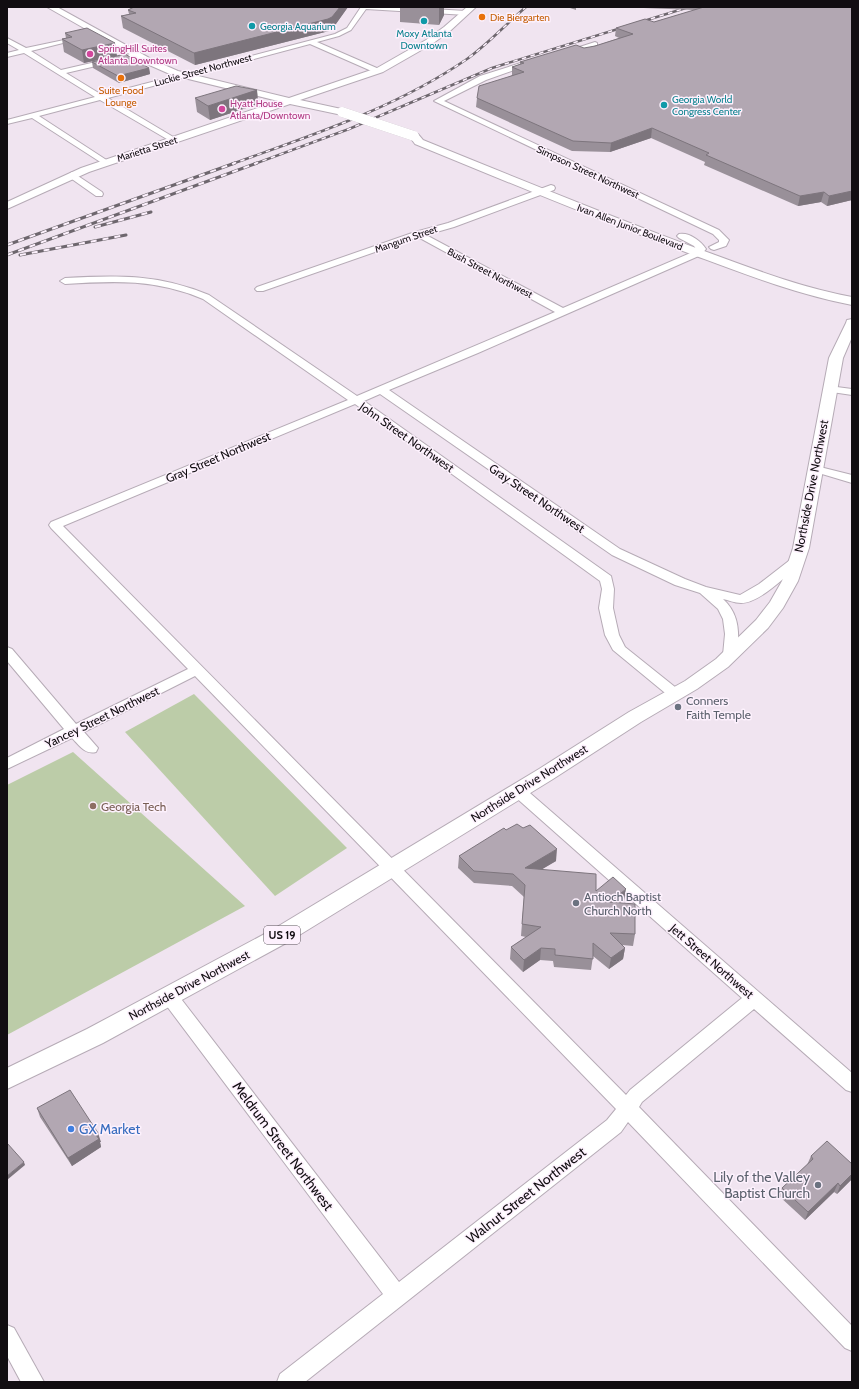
<svg xmlns="http://www.w3.org/2000/svg" width="859" height="1389" font-family="Cabin,sans-serif">
<style>
.green{fill:#bccca8}
.lines{fill:none;stroke-linecap:round;stroke-linejoin:round}
.minor-casing{stroke:#b6abb6;stroke-width:2}
.major-casing{stroke:#b6abb6;stroke-width:2}
.minor{fill:#fff;fill-rule:evenodd}
.major{fill:#fff;fill-rule:evenodd}
.rail-far1-casing{stroke:#6e676e;stroke-width:2.5}
.rail-casing{stroke:#6e676e;stroke-width:3}
.rail-far1{stroke:#fdf1fd;stroke-width:1.5;stroke-dasharray:4.5;stroke-linecap:butt}
.rail{stroke:#fdf1fd;stroke-width:2;stroke-dasharray:6;stroke-linecap:butt}
.major-bridge-casing{stroke:#b6abb6;stroke-width:10;stroke-linecap:butt}
.major-bridge{stroke:#fff;stroke-width:10}
.wall{fill:#999099}
.shaded-wall{fill:#7d757d}
.building{fill:#b2a7b2;stroke:#7d757d}
.food-dot{fill:#e8710a;stroke:#fdf1fd;stroke-width:1.5}
.culture-dot{fill:#0f9aa8;stroke:#fdf1fd;stroke-width:1.5}
.hotel-dot{fill:#d1479c;stroke:#fdf1fd;stroke-width:1.5}
.worship-dot{fill:#6b7280;stroke:#fdf1fd;stroke-width:1.5}
.education-dot{fill:#8d6e63;stroke:#fdf1fd;stroke-width:1.5}
.shop-dot{fill:#3f7fe0;stroke:#fdf1fd;stroke-width:1.5}
.labels{text-anchor:middle;dominant-baseline:central;stroke-width:3;stroke-linejoin:round;paint-order:stroke}
.far-food-label{font-size:10px;fill:#c56008;stroke:#fdf1fd;text-anchor:start}
.far-culture-label{font-size:10px;fill:#0d838f;stroke:#fdf1fd;text-anchor:start}
.far-hotel-label{font-size:10px;fill:#b23c85;stroke:#fdf1fd;text-anchor:start}
.far-street-label{font-size:10px;fill:#110d11;stroke:#fdf1fd}
.shield{fill:#fdf1fd;stroke:#585158;stroke-width:1}
.shield-label{font-size:11px;font-weight:bold;fill:#110d11}
.street-label{font-size:12px;fill:#110d11;stroke:#fdf1fd}
.worship-label{font-size:12px;fill:#5b616d;stroke:#fdf1fd;text-anchor:start}
.education-label{font-size:12px;fill:#785e54;stroke:#fdf1fd;text-anchor:start}
.near-shop-label{font-size:14px;fill:#366cbe;stroke:#fdf1fd;text-anchor:start}
.near-street-label{font-size:14px;fill:#110d11;stroke:#fdf1fd}
.near-worship-label{font-size:14px;fill:#5b616d;stroke:#fdf1fd;text-anchor:end}
</style>
<rect width="100%" height="100%" fill="#f0e4f0"/>
<g class="green">
<path d="M194,694L347,848L275,896L125,732Z"/>
<path d="M73,752L245,906L7,1035V785Z"/>
</g>
<g class="lines">
<g class="minor-casing">
<g id="minor">
<path d="M361,7H398L466,11L469,13L466,15L366,9L351,30L339,36L317,42L379,69V73H376L310,44L108,98L175,138L176,140L172,142L100,100L39,116L108,161L109,163L108,165H105L32,118L7,124V120L95,97L24,53L7,57V53L19,50L7,43V38L26,48L83,36V38L31,51L61,70L139,52V56L66,73L102,95L335,34L347,28Z"/>
<path d="M595,42L597,43V45L565,55L561,53Z"/>
<path d="M527,61H530L534,63L486,80L444,101L719,230L729,240L726,246L714,250L711,249L709,247L719,242V240L713,234L434,101L480,76Z"/>
<path d="M72,172L102,192L103,194L102,196H96L69,177L68,175Z"/>
<path d="M551,185L554,186L555,188L554,190L454,227L426,235L563,308L695,251L696,249L694,246L679,238L677,236L679,234C689,232 701,241 706,249L701,255L478,353L389,390L620,549L685,579L706,587L740,595L759,584L790,560H798L800,563L798,566C785,577 759,603 741,603C735,603 728,600 723,599C736,611 739,625 738,643C738,648 738,654 735,658L730,660L725,658L723,655L725,634L723,619L718,609L700,593L675,585L612,555L380,394L364,401L611,576L614,589L613,608L619,635L625,647L680,691L682,694L680,697L675,699L670,697L613,650L605,635L599,608L602,589L600,581L355,404L63,526L626,1095L630,1090L742,998L513,795L510,791L513,787L518,785L523,787L852,1073V1092L846,1090L754,1009L642,1102L639,1107L852,1326V1351L845,1348L628,1122L621,1132L305,1382H277L280,1374L383,1294L163,1001L160,996L163,991L169,989L175,991L399,1282L607,1120L616,1109L195,676L84,732L98,748L96,752C85,755 79,745 72,738L7,769V758L64,729L7,661V647L12,649L76,724L188,669L51,528L49,525L51,522L348,400L203,299C155,279 116,281 65,284L60,281L65,278C118,275 159,274 209,295L357,396L555,312L418,237L263,291H257L255,289L257,287L415,232L448,223Z"/>
<path d="M829,386L852,389V395L825,391L824,389Z"/>
<path d="M816,466L852,475V483L812,471L810,469L812,467Z"/>
<path d="M7,1325L14,1328L44,1382H21L7,1356Z"/>
</g>
</g>
<g class="major-casing">
<g id="major">
<path d="M47,7H57L153,60L178,71L289,98L377,68L426,40L444,27L467,7H476L450,31L432,44L383,72L300,100L346,110L347,112L346,114L342,115L290,104L89,172L7,209V202L81,168L278,101L172,75L147,64Z"/>
<path d="M414,133L418,134L423,140C514,177 604,214 696,248C748,267 798,287 852,297V305C795,294 742,273 688,253C596,219 506,181 415,144L409,136Z"/>
<path d="M852,319V337L843,358L809,548L798,581L783,608L768,628L728,667L697,689L641,722L553,779L288,942L103,1043L7,1089V1068L87,1029L272,930L539,769L629,712L685,681L716,659L756,620L770,602L782,581L793,548L829,358L846,323L847,320Z"/>
</g>
</g>
<use href="#minor" class="minor"/>
<use href="#major" class="major"/>
<g class="rail-far1-casing">
<g id="rail-far1">
<path d="M232,164C312,135 396,108 467,59C488,44 506,24 526,7"/>
<path d="M254,164L349,129L492,68L689,7"/>
</g>
</g>
<g class="rail-casing">
<g id="rail">
<path d="M95,227L151,212"/>
<path d="M7,245L235,163"/>
<path d="M7,255L257,163"/>
<path d="M20,255L126,235"/>
</g>
</g>
<use href="#rail-far1" class="rail-far1"/>
<use href="#rail" class="rail"/>
<g class="major-bridge-casing">
<path id="major-bridge" d="M342,112L414,136"/>
</g>
<use href="#major-bridge" class="major-bridge"/>
</g>
<g class="wall">
<path d="M134,7H348L333,28L329,31L195,65L123,28L121,16L129,14L128,10Z"/>
<path d="M400,7H447V8H444V15L439,25L400,22Z"/>
<path d="M567,7H576V10Z"/>
<path d="M618,7H852V200L827,206L821,202L798,206L704,165L705,162L651,138L610,152L572,151L476,107L477,98L512,75V67L520,64V62L595,46L619,38L615,36L616,28L654,22L695,10Z"/>
<path d="M65,33L117,56L84,63L64,52L62,39L66,38Z"/>
<path d="M92,62L149,68L150,74L119,83L93,68Z"/>
<path d="M257,90L258,104L210,120L197,112L195,98Z"/>
<path d="M506,830L556,861L542,869L624,901L622,903L635,934L633,946L622,945L625,948L623,959L609,969L593,956L591,970L554,967L553,961L540,960L523,972L510,959L511,947L526,937L521,936L524,897L512,886L474,883L458,868L459,856Z"/>
<path d="M37,1108L101,1142H100L101,1147L72,1166L40,1117Z"/>
<path d="M811,1156L852,1164V1179L837,1194L834,1192L805,1220L779,1196L782,1188L807,1165Z"/>
</g>
<g class="shaded-wall">
<path d="M340,7H348L333,28L329,31L195,65L194,53Z"/>
<path d="M439,7H444V15L439,25Z"/>
<path d="M115,43L117,56L84,63L82,50Z"/>
<path d="M149,68L150,74L119,83L118,76Z"/>
<path d="M257,90L258,104L210,120L208,106Z"/>
<path d="M652,128L651,138L610,152L611,143Z"/>
<path d="M852,191V200L827,206L829,196Z"/>
<path d="M824,192L821,202L798,206L800,196Z"/>
<path d="M557,849L556,861L524,880L525,868Z"/>
<path d="M626,889L624,901L608,914L610,902Z"/>
<path d="M541,948L540,960L523,972L524,960Z"/>
<path d="M625,948L623,959L609,969L611,958Z"/>
<path d="M98,1133L101,1142H100L101,1147L72,1166L68,1158Z"/>
<path d="M24,1162L25,1165L7,1180V1176Z"/>
<path d="M852,1174V1179L837,1194L840,1186Z"/>
<path d="M838,1183L834,1192L805,1220L808,1212Z"/>
</g>
<g class="building">
<path d="M134,7H340L332,17L328,19L194,53L121,16L136,13L128,10Z"/>
<path d="M704,7H852V191L829,196L824,192L800,196L706,155L709,153L652,128L611,143L573,141L477,98L479,86L524,72L512,67L524,63L520,62L576,45L584,48L595,46L633,34L616,28L645,19L654,22Z"/>
<path d="M87,28L115,43L82,50L62,39L72,37L65,33Z"/>
<path d="M125,54L149,68L118,76L92,62Z"/>
<path d="M236,86L257,90L208,106L195,98Z"/>
<path d="M517,824L523,828L530,825L557,849L525,868L596,874V891L613,877L626,889L610,902L635,904V934L610,933L625,948L611,958L593,943V959L555,955V949L541,948L524,960L511,947L541,927L522,924L525,885L513,874L474,871L459,856L504,828L506,830Z"/>
<path d="M70,1090L98,1133L96,1135L99,1139L68,1158L37,1108Z"/>
<path d="M827,1141L852,1164V1174L840,1186L838,1183L808,1212L782,1188L813,1159L811,1156Z"/>
<path d="M7,1143L24,1162L7,1176Z"/>
</g>
<g class="food-dot">
<circle cx="482" cy="17" r="4"/>
<circle cx="121" cy="78" r="4"/>
</g>
<g class="culture-dot">
<circle cx="424" cy="21" r="4"/>
<circle cx="252" cy="26" r="4"/>
<circle cx="664" cy="105" r="4"/>
</g>
<g class="hotel-dot">
<circle cx="90" cy="54" r="4"/>
<circle cx="222" cy="109" r="4"/>
</g>
<g class="worship-dot">
<circle cx="678" cy="707" r="4"/>
<circle cx="576" cy="903" r="4"/>
<circle cx="818" cy="1185" r="4"/>
</g>
<circle class="education-dot" cx="93" cy="806" r="4"/>
<circle class="shop-dot" cx="71" cy="1129" r="4"/>
<g class="labels">
<g class="far-food-label">
<text x="490" y="17">Die Biergarten</text>
<text x="121" y="90" text-anchor="middle">Suite Food<tspan x="121" dy="12">Lounge</tspan></text>
</g>
<g class="far-culture-label">
<text x="260" y="26">Georgia Aquarium</text>
<text x="424" y="33" text-anchor="middle">Moxy Atlanta<tspan x="424" dy="12">Downtown</tspan></text>
<text x="672" y="99">Georgia World<tspan x="672" dy="12">Congress Center</tspan></text>
</g>
<g class="far-hotel-label">
<text x="98" y="48">SpringHill Suites<tspan x="98" dy="12">Atlanta Downtown</tspan></text>
<text x="230" y="103">Hyatt House<tspan x="230" dy="12">Atlanta/Downtown</tspan></text>
</g>
<g class="far-street-label">
<text transform="translate(203 70) rotate(-15)">Luckie Street Northwest</text>
<text transform="translate(147 149) rotate(-18)">Marietta Street</text>
<text transform="translate(588 172) rotate(25)">Simpson Street Northwest</text>
<text transform="translate(630 227) rotate(21)">Ivan Allen Junior Boulevard</text>
<text transform="translate(406 239) rotate(-19)">Mangum Street</text>
<text transform="translate(490 273) rotate(28)">Bush Street Northwest</text>
</g>
<rect class="shield" x="264" y="926" width="36" height="18" rx="3"/>
<g class="shield-label">
<text x="282" y="935">US 19</text>
</g>
<g class="street-label">
<text transform="translate(407 437) rotate(35)">John Street Northwest</text>
<text transform="translate(218 457) rotate(-23)">Gray Street Northwest</text>
<text transform="translate(811 486) rotate(-79)">Northside Drive Northwest</text>
<text transform="translate(537 498) rotate(34)">Gray Street Northwest</text>
<text transform="translate(102 717) rotate(-26)">Yancey Street Northwest</text>
<text transform="translate(529 783) rotate(-32)">Northside Drive Northwest</text>
<text transform="translate(712 961) rotate(41)">Jett Street Northwest</text>
<text transform="translate(189 985) rotate(-28)">Northside Drive Northwest</text>
</g>
<g class="worship-label">
<text x="686" y="700">Conners<tspan x="686" dy="14">Faith Temple</tspan></text>
<text x="584" y="896">Antioch Baptist<tspan x="584" dy="14">Church North</tspan></text>
</g>
<g class="education-label">
<text x="101" y="806">Georgia Tech</text>
</g>
<g class="near-shop-label">
<text x="79" y="1129">GX Market</text>
</g>
<g class="near-street-label">
<text transform="translate(283 1146) rotate(53)">Meldrum Street Northwest</text>
<text transform="translate(526 1195) rotate(-38)">Walnut Street Northwest</text>
</g>
<g class="near-worship-label">
<text x="810" y="1177">Lily of the Valley<tspan x="810" dy="16">Baptist Church</tspan></text>
</g>
</g>
<rect width="859" height="1389" fill="none" stroke="#110d11" stroke-width="16"/>
</svg>
